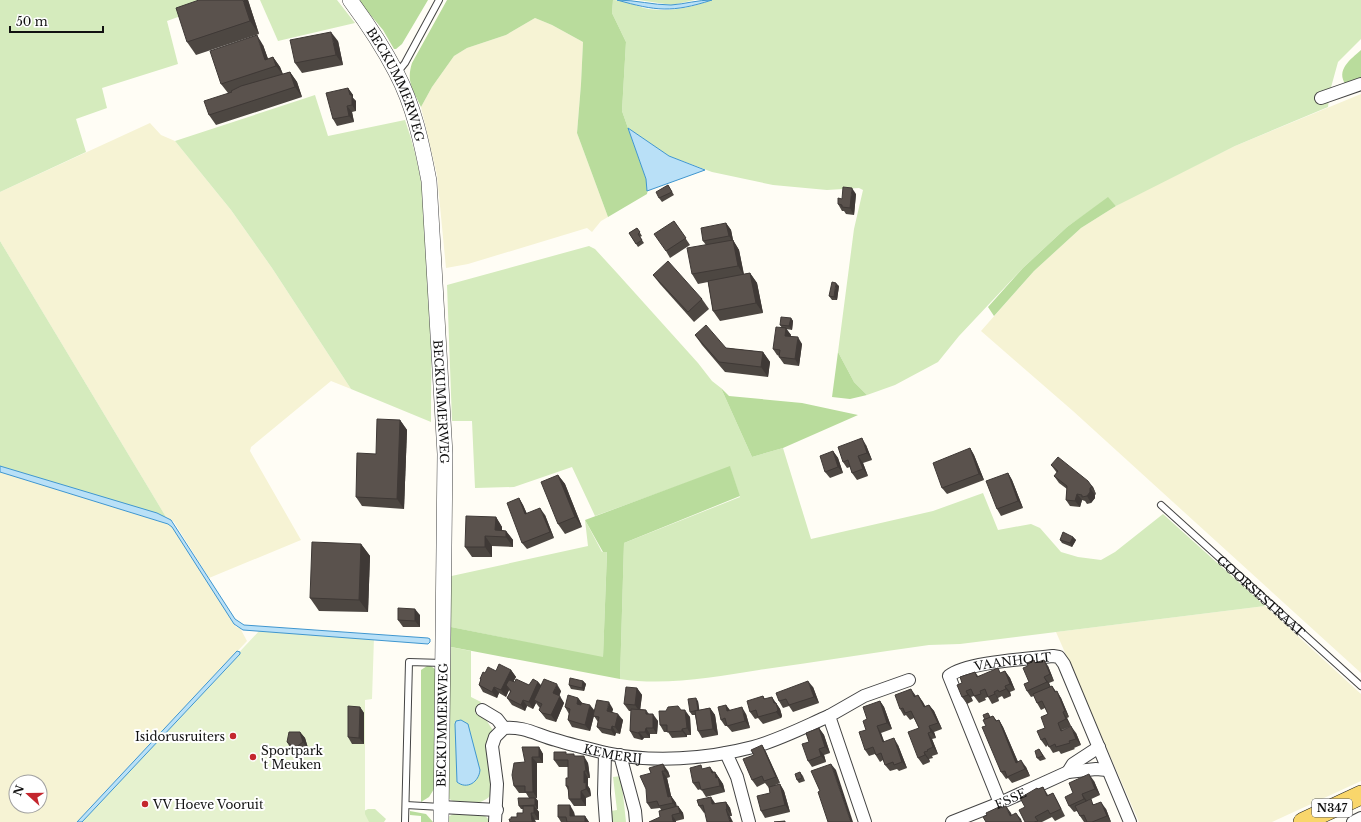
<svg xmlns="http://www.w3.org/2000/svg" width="1361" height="822" font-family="'Libre Baskerville',serif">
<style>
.farmland{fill:#f6f3d4;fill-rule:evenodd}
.green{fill:#d5ebbd}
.forest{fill:#b9dc9c}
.pitch{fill:#e6f2cf}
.water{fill:#b9e0f7;stroke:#3f96cf}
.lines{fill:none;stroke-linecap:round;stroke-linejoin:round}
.service-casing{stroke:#444;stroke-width:8}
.minor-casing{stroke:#444;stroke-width:14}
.tertiary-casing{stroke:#444;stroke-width:16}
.primary-casing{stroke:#222;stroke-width:20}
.service{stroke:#fff;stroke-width:6}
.minor{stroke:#fff;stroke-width:12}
.tertiary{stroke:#fff;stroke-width:15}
.primary{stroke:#f9d66b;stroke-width:19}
.wall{fill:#4d4742}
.shaded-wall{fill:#3f3936}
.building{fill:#5a524d;stroke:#3f3936}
.poi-dot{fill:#c4262e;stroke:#fff;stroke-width:1.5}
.labels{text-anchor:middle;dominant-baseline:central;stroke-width:4;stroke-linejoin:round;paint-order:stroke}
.shield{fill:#fff;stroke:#585858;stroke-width:1}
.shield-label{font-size:11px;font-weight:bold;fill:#111}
.street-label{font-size:12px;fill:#111;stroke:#fff}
.poi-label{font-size:12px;fill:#111;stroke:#fff;text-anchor:start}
</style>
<rect width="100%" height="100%" fill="#fffdf5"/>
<g class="farmland">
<path d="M535,18L552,25L583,42L581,84L577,133L608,217L601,221L592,232L587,228L468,264L446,268L437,175L421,107L432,87L454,56L467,48L506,35Z"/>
<path d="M1361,94V673L1073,411L981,331L1034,271L1081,228L1124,201L1235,146Z"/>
<path d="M150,123L161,135L175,141L231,210L272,268L351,389L331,381L251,447L250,451L301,540L209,578L174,522L166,517L0,241V192Z"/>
<path d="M0,472L168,524L172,526L236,627L240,628L247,641L77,822H0ZM16,782H40V806H16Z"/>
<path d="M1265,606L1361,694V781L1272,822H1139L1056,632Z"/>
</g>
<g class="green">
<path d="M0,0H225L167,21L178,64L102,88L107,108L76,119L86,152L0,192Z"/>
<path d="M260,0H337L355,23L278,41Z"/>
<path d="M613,0C624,0 634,5 644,8C668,13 689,8 712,0H1361V39L1338,62L1330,91L1328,107L1235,146L1116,206L1108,198L1067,227L1023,268L959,336L938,362L895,385L867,395L854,382L838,352L854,229L863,190L859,188L827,190L773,185L712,172L669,156L628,128L622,111L626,42L612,13Z"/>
<path d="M638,0H695L672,5Z"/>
<path d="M315,95L328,136L405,120C438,212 431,325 431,422L351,389L272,268L231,210L175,141Z"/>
<path d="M0,241L166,517L0,466Z"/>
<path d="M589,246L595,249L617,273L698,363L712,381L721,388L752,457L783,448L811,539L933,511L983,493L998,530L1031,524L1040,528L1061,552L1078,557L1101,560L1115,552L1163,514L1265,606L960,644L929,645C872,653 816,662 759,670C714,677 666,686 620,679L624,543L740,497L730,467L595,516L572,467L514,487L475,488L472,421H452L447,285Z"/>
<path d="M585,520L602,552L607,551L603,658L446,626L447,577L588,546Z"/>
<path d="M446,646L471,651V697L481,702L475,713L485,718L492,729L493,788L490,796C479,807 460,805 447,798Z"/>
<path d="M621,776L626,822H612L611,811L617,810L613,777Z"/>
<path d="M368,809H375L386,819L384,822H357L364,811Z"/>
<path d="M455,813C468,813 484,809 490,822H448V817Z"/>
</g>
<g class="forest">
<path d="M358,0H428L402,44L396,49H394L383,30Z"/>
<path d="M447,0H613L612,13L626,42L622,111L646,179L648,188L647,194L608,217L577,133L581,84L583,42L552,25L535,18L506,35L467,48L454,56L432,87L421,107C413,90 406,82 412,63Z"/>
<path d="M1361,50V79L1346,85C1335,70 1351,59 1361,50Z"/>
<path d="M1108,197L1116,206L1081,228L1034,271L994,316L988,307L1023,268L1067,227Z"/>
<path d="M838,352L854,382L867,395L850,399L832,397Z"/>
<path d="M721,388L729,396L802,403L858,415L783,448L752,457Z"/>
<path d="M730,466L740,496L624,543L620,679L446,646V626L603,657L607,552H603L585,520Z"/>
<path d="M427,666H431L436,670L434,789L429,797L421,802V670Z"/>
<path d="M410,811L426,814L433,822H421V816L410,815Z"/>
</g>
<path class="pitch" d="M260,630L374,637L372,699L365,700V814L369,822H80Z"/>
<g class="water">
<path d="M617,0C636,0 653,5 671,5C685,4 697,0 712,0C672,13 656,11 617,0Z"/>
<path d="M628,128L669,156L705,170L647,191L646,179Z"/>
<path d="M0,466L157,513L171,520L235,619L244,625L428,638L430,639V642L428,644L243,630L234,624L172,527L168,524L0,472Z"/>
<path d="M237,651L240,652V654L82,822H77Z"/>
<path d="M461,720L468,724L480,770C479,782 467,790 457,782L455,724L456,721Z"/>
</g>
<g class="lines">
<g class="service-casing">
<g id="service">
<path d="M397,73L405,63L439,0"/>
<path id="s1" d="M1161,505L1361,686"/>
<path d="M406,805L441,807"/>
<path d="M405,822L409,662L443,663"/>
</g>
</g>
<g class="minor-casing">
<g id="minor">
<path d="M1321,98L1361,84"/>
<path d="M482,710L497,719L504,728"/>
<path d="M605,753L604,794L606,822"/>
<path d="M726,753L737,777L749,822"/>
<path d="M620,755L635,811L636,822"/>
<path d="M1068,772L1073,764L1099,747"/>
<path id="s2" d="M1000,803L949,676C966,662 1029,659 1053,656L1059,657L1064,664L1130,822"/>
<path d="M441,807L497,810"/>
<path id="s3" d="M495,822L497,784L492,746L495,737L504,728C524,726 537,735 556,740C572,745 589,749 606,753C653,763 707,759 753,747C779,740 804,727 829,716"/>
<path d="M865,822L829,716L864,696L909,680"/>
<path id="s4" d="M952,822L1000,803L1068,772L1096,769L1107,770"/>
<path d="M1353,822L1361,818"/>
</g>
</g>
<g class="tertiary-casing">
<g id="tertiary">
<path id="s5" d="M350,0C367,23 383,47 396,72C414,106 422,144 429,181L445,454L441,822"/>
</g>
</g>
<g class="primary-casing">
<path id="primary" d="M1303,822L1361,795"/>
</g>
<use href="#service" class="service"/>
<use href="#minor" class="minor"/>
<use href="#tertiary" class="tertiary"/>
<use href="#primary" class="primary"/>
</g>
<g class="wall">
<path d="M248,0L259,34L196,55L187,42Z"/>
<path d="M338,41L343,65L302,73L295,63Z"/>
<path d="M263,45L268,59L273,57L280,67L283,74L290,72L297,82L302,97L216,125L209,115L228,93L221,84Z"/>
<path d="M348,88L353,95V98L356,101V111L352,112L354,122L337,126L333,119Z"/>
<path d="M668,185L674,195L662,202L659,198Z"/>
<path d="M856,194L854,215L846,214L844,211H842L838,204L842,199Z"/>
<path d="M674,221L690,245L670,258L666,251Z"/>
<path d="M726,223L731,230L733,240L739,250L744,274L750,273L757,283L763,313L720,321L713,311L708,282L698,284L692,274L706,245L703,241Z"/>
<path d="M637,228L642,236L640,237L644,243L638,247L629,233Z"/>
<path d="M653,275L702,299L709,309L694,322L660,284Z"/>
<path d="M839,286L837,300H832L829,296Z"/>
<path d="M791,318L793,321L792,330L786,329L791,335L790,336L802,344L799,366L784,364L779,357V356L777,355L773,349L782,328L780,325Z"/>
<path d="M695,335L726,348L763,352L770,362L768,377L725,372L702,345Z"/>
<path d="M400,420L407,430L404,509L362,506L356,497L376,454Z"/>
<path d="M866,445L872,460L863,463L868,476L857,480L852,473L850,467L847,468L843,462Z"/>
<path d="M970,448L974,455L984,480L947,494L942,488Z"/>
<path d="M833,451L838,458L843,473L830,478L825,472Z"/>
<path d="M1051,465L1093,487L1096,494L1095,495V498L1091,503L1087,504L1085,501L1082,500L1080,507L1070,506L1066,500L1067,489L1059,483L1054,476L1057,473Z"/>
<path d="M1008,473L1012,480L1023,508L1001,516L997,509Z"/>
<path d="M558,475L565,484L582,527L565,534L558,524Z"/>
<path d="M519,498L523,505L527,514L545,515L554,538L527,549L522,543Z"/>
<path d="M496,517L502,527V530L506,531L513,540V547L492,546V557H472L465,547Z"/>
<path d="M1073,537L1076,540L1072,547L1062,543L1060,540Z"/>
<path d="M361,544L370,556L368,612L319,611L310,598Z"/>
<path d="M420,615V627H403L398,620Z"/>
<path d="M1034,660L1036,663L1048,666L1054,681L1049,683L1051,687L1052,686L1061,698L1069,717L1067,718L1071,726L1062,730L1076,733L1081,745L1074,748L1075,749L1061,754L1059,751L1053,753L1048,745L1046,747L1041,740L1045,728L1048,714L1045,708L1041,710L1037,703L1034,696L1031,697L1027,691L1029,682L1028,666Z"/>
<path d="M511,670L516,677L513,682H515L529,685L538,682L541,685L561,691L559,696L564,703L556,722L546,719L539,710L540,708L539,707L536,703L533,709L527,706L525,711L512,705L507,698L510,692L509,690L506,697L499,693L497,698L483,692L479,685L481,680L480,679L485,673Z"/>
<path d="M1005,671L1010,678L1015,690L1010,692L1011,696L1004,699L1002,696L998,698L999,701L992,704L988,697L985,698L986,700L979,703L974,696L971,697L973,701L967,704L962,697V683L975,672L978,676L1001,673Z"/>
<path d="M583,681L586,684L584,691L571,689L569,685Z"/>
<path d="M813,687L819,703L793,712L789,706L783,708L779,701Z"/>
<path d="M637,688L642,695L640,709L646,710L649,714L658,721L657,734H650V738H644L642,740L634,738L630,731L631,711H629L624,704Z"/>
<path d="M918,695L925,706L929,705L934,711L942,729L934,732L936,738L932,739L938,754L932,756L933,758L929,759L930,762L923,765L918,758L919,728L914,718L910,720L906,715L904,716L900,709L916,696Z"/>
<path d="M763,696L765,699L776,703L780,709L782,716L781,718L763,724L758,718L755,719L750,712Z"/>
<path d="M578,698L582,703L595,711L613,709L612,712L623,720L620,734L616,733L615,736L602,733L597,727L598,722L594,716L590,731L572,727L568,720L569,714L565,707Z"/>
<path d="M698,701L699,710L710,708L715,715L718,735L702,738L698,731L695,715H692L690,712Z"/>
<path d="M880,701L884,707L892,729L881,733L884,742L898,745L907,768L899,771L897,769L890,771L885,765L883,760L880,762L875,754L869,756L865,750L867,719Z"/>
<path d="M726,705L730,710L746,714L750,728L732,732L727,726H725L721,720Z"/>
<path d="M360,707L364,713V744H352L348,737Z"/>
<path d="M681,710L690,717L691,735H687V737L672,738L668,732H664L660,725Z"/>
<path d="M993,716L997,721L999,720L1003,727L1018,762L1026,767L1030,776L1012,783L1008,778L1006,779L1001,772L986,726L990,717Z"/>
<path d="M819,728L824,735L830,753L824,755L826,762L812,767L808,761L809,742Z"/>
<path d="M300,732L305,738L308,748L300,755L291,749L287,742Z"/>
<path d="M762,745L766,752L780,783L773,786L780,784L784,791L790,812L765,818L761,811L770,793L769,788L765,783L757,787L752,780Z"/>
<path d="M539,747L543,754V763H537V798H536L538,801V809H537L539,812V820L511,819L517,817L523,813V809H521L519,806L529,798L526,793H519L514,786L525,762Z"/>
<path d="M1039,749L1046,759L1040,761L1037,758Z"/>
<path d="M567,754L576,756L588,763L590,778H588V786L590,789L591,796L586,798V806H574L569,799L568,790L566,786L568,778V767H559L554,760Z"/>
<path d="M649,768L668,771L670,777L667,778L671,796L676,803L677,807L678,806L683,813L684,819L676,821L660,817L661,810L660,808L651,809L647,803L651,773Z"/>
<path d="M704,769L715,772L723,784L725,792L706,797L701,789L698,790L693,783Z"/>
<path d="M800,772L803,776L805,781L799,783L797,780Z"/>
<path d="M1094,781L1100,795L1087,801L1095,805L1106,809L1111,822H1084L1080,816L1077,811L1074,812L1069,806L1073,793Z"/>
<path d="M1043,787L1048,795L1053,793L1057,800L1065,816L1055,821L1052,817L1042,822H1025V807L1038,789Z"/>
<path d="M697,800L715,803L726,802L730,808L732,816H730L705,812L704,813L699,806Z"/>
<path d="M574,812L575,816H585L589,822H561L558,817Z"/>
</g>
<g class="shaded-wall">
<path d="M243,0H248L259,34L250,21Z"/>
<path d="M331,32L338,41L343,65L336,55Z"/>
<path d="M257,35L263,45L271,67L265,60Z"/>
<path d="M273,57L280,67L283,75L276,66Z"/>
<path d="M290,72L297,82L302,97L295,87Z"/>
<path d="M348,88L353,95V98L356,101V111L352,105Z"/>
<path d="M347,106L352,112L354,122L349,116Z"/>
<path d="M852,188L856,194L854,215L850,208Z"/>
<path d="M726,223L731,230L733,240L739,250L744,276L738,266L733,242L729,236Z"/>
<path d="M750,273L757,283L763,313L756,303Z"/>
<path d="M836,283L839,286L837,300L834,297Z"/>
<path d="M791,318L793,321L792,330L789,326Z"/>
<path d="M786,328L791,335L790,342L785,336Z"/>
<path d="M798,337L802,344L799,366L795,359Z"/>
<path d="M763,352L770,362L768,377L761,367Z"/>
<path d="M400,420L407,430L404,509L397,499Z"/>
<path d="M862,438L866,445L872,460L867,453Z"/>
<path d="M970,448L974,455L984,480L979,474Z"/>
<path d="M833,451L838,458L843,473L838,467Z"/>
<path d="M858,456L863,463L868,476L863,469Z"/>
<path d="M1008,473L1012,480L1023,508L1018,501Z"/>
<path d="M558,475L565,484L582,527L575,517Z"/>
<path d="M1088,481L1093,487L1096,494L1092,487Z"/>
<path d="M1090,488L1095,495V498L1091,503L1087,496Z"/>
<path d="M1077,494L1082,500L1080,507L1075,501Z"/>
<path d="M519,498L523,505L530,521L525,514Z"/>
<path d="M540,508L545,515L554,538L550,532Z"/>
<path d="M496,517L502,527V537L495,530Z"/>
<path d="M506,531L513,540V547L506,537Z"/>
<path d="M485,536L492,546V557L485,547Z"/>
<path d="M1073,537L1076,540L1072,547L1070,543Z"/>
<path d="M361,544L370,556L368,612L359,600Z"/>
<path d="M415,609L420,615V627L415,621Z"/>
<path d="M1044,660L1048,666L1054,681L1050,674Z"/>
<path d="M511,670L516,677L509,689L506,685L509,690L506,697L501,690Z"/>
<path d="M1005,671L1010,678L1015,690L1010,684Z"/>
<path d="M1044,677L1049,683L1051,689L1047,682Z"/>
<path d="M583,681L586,684L584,691L582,688Z"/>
<path d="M808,681L813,687L819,703L814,697Z"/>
<path d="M538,682L543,688L534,700L536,703L533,709L529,702Z"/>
<path d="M557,684L561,691L558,700L553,693Z"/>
<path d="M1005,686L1010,692L1011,696L1006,689Z"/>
<path d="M494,687L499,693L497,698L492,692Z"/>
<path d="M637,688L642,695L640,712L635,705Z"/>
<path d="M911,689L916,696L918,703L914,697Z"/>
<path d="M966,691L971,697L973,701L968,695Z"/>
<path d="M1057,691L1061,698L1069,717L1065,711Z"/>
<path d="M994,692L998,698L999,701L995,694Z"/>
<path d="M918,695L923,702L929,713L924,707Z"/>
<path d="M560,696L564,703L556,722L551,715Z"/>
<path d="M772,697L780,709L782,716L781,718L776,712Z"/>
<path d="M578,698L583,704L581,710L577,704Z"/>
<path d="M696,698L698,701L700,714L698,711Z"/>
<path d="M523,700L527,706L525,711L521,705Z"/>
<path d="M880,701L884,707L892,729L887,723Z"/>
<path d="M609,702L613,709L611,718L607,711Z"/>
<path d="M590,705L595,711L590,731L585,725Z"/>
<path d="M726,705L730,711H727Z"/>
<path d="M929,705L934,711L942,729L938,723Z"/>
<path d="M360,707L364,713V744L359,738Z"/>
<path d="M742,707L746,714L750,728L745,721Z"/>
<path d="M710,708L715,715L718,735L713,729Z"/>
<path d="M685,710L690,717L691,735L687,728Z"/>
<path d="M1063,712L1067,718L1071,726L1066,719Z"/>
<path d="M618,714L623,720L620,734L615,727Z"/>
<path d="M653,714L658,721L657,734L653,728Z"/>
<path d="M999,720L1003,727L1021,769L1016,763Z"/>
<path d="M612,726L616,733L615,736L611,730Z"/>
<path d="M877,726L881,733L887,749L883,742Z"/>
<path d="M929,726L934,732L936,738L931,732Z"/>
<path d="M1071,726L1076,733L1081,745L1076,739Z"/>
<path d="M646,728L650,734V738L645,732Z"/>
<path d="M819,728L824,735L830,753L825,747Z"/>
<path d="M682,729L687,735V737L682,731Z"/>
<path d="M300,732L305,738L308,748L303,742Z"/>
<path d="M639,732L644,738L642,740L638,733Z"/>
<path d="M928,733L932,739L938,754L933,747Z"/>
<path d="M894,738L898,745L907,768L902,762Z"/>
<path d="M762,745L766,752L780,783L776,777Z"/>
<path d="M539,747L543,754V763L539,757Z"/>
<path d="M819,749L824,755L826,762L821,756Z"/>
<path d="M924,752L929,759L930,762L925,755Z"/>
<path d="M584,756L588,763L590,778L586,771Z"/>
<path d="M532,757L537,763V798L533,792Z"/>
<path d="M1021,760L1026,767L1030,776L1025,769Z"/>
<path d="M663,764L668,771L670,777L665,771Z"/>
<path d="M831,764L836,770L853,822H851Z"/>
<path d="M710,767L715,774L712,773Z"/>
<path d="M584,771L588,778V786L590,789L591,796L586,789L584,783Z"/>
<path d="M662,771L667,778L673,804L668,797Z"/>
<path d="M715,772L723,784L725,792L720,786L716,778Z"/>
<path d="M1089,774L1094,781L1100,795L1095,789Z"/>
<path d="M780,784L784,791L790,812L785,805Z"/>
<path d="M581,791L586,798V806L581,799Z"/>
<path d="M1082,794L1087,801L1089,806L1084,799Z"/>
<path d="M671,796L676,803L677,809L673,803Z"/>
<path d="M711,797L715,803L712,804Z"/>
<path d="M535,798L538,801V809L535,805Z"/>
<path d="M726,802L730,808L732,816L727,809Z"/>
<path d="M1101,802L1106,809L1111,822L1107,816Z"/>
<path d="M570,805L574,812L575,822L570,816Z"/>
<path d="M534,806L539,812V820L534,813Z"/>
<path d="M678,806L683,813L684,819L680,813Z"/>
<path d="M1006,806L1011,813L1015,822L1010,816Z"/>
<path d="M726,809L730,816L733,822H730Z"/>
<path d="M531,813L535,820L536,822H532Z"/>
<path d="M1016,813L1021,819L1022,822H1021Z"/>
<path d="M672,815L676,821V822H673Z"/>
<path d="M585,816L589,822H585Z"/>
</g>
<g class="building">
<path d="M199,0H243L250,21L187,42L176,8Z"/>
<path d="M331,32L336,55L295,63L290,40Z"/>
<path d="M257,35L265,60L273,57L276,66L221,84L210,51Z"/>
<path d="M290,72L295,87L209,115L204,101L232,92L231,91L241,86Z"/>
<path d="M348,88L350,95H352V105L347,106L349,116L333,119L326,93Z"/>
<path d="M668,185L672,192L659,198L656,192Z"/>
<path d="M843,187L852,188L850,208L842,207V205L838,204V198L842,199Z"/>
<path d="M674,221L686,238L666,251L654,234Z"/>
<path d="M726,223L729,236L703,241L701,228Z"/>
<path d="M637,228L640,232L638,234L642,240L636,244L629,233Z"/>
<path d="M733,240L738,266L692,274L687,248Z"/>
<path d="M668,261L702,299L688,312L653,275Z"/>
<path d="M750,273L756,303L713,311L708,281Z"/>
<path d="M832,282L836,283L834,297L829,296Z"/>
<path d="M781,317L791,318L789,326L780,325Z"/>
<path d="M706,325L726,348L763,352L761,367L719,362L695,335Z"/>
<path d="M776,327L786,328L785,336L798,337L795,359L779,357L780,350L773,349Z"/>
<path d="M377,419L400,420L397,499L356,497L357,453L376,454Z"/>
<path d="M862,438L867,453L858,456L863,469L852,473L848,460L843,462L838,447Z"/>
<path d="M970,448L979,474L942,488L933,463Z"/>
<path d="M833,451L838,467L825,472L820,456Z"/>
<path d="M1058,457L1088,481L1092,487L1090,488V492L1087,496L1082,497V495L1077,494L1075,501L1066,500L1067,486L1054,476L1058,471L1051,465Z"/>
<path d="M1008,473L1018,501L997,509L986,481Z"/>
<path d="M558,475L575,517L558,524L541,482Z"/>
<path d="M519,498L525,514L540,508L550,532L522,543L507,503Z"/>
<path d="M466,516L496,517L495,530L506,531V537L485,536V547H465Z"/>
<path d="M1063,532L1073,537L1070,543L1060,540Z"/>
<path d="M312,542L361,544L359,600L310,598Z"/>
<path d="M398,608L415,609V621L398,620Z"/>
<path d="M1034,660L1035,663L1044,660L1050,674L1044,677L1047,682L1027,691L1024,684L1029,682L1023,668L1028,666L1027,663Z"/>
<path d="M499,664L511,670L501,690L494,687L492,692L479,685L481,679H480L483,672L485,673L488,667L496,671Z"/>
<path d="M998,668L1000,673L1005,671L1010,684L1005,686L1006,689L999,692L998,690L994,692L995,694L988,697L985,689L980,691L981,694L974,696L971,689L966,691L968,695L962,697L957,685L962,683L960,677L975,672L977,677Z"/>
<path d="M570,678L583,681L582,688L569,685Z"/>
<path d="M516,679L529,685L533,679L538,682L529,702L523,700L521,705L507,698L511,691L506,685L509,680L515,682Z"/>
<path d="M544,679L557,684L553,693L560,696L551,715L542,713L539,710L542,704L534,700Z"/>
<path d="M808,681L814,697L789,705L786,699L779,701L776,693Z"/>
<path d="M1052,686L1055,692L1057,691L1065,711L1063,712L1066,719L1058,723L1061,731L1071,726L1076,739L1069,741L1070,743L1056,747L1055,744L1049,747L1045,738L1041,740L1037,731L1045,728L1041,717L1048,714L1042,701L1037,703L1033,694Z"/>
<path d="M626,687L637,688L635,705L624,704Z"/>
<path d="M911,689L914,697L918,695L924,707L929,705L938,723L929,726L931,732L928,733L933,747L927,750L928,751L924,752L925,755L918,758L908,732L919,728L911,711L905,713L903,708L900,709L895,695Z"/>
<path d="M568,695L578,698L577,704L581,705V703L590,705L585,725L568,720L570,709L565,707Z"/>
<path d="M763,696L764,699L772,697L774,703H776L778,710L776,712L758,717L756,710L750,712L747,701Z"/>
<path d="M696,698L698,710L690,712L688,699Z"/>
<path d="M597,700L609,702L607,711L618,714L615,727L612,726L611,730L597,727L599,717L593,716Z"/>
<path d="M880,701L887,723L877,726L883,742L894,738L902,762L894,765L893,762L885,765L881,753L876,755L873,747L865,750L859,732L866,730L863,721L867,719L863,707Z"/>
<path d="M726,705L727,711L742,707L745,721L727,726L725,718L721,720L718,707Z"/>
<path d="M348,706L360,707L359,738L348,737Z"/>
<path d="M678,706L681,710H685L687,728L682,729V731L667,732V725H660L659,711H666L668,707Z"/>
<path d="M710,708L713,729L698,731L695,711Z"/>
<path d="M631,709L646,710V714H653V728H646L645,732H639L638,733L630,731Z"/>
<path d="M988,713L990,717L985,720L983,715Z"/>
<path d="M993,716L996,721L999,720L1016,763L1021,760L1025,769L1007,777L1005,771L1001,772L982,727L986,726L983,720Z"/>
<path d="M819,728L825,747L819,749L821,756L808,761L802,744L809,742L806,733Z"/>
<path d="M289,732H300L303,742L295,748L287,742Z"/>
<path d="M762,745L776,777L764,781L762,776L752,780L743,759L754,755L751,750Z"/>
<path d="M522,747H539V757H532L533,792H525V786H514L512,775L514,763L525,762Z"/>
<path d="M1039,749L1043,756L1037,758L1035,751Z"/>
<path d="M554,752H566V754H574V756H584L586,771H584V783L586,782V789L581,791V799H569L568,786H566V778H568V760H554Z"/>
<path d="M663,764L665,771H662L668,797L671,796L673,803L659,806L657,801L647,803L646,789L640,776L651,773L649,768Z"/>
<path d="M831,764L851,822H828L818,792L820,791L811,771Z"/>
<path d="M701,765L702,769L710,767L712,773L715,772L716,778L718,777L720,786L701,790L699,782L693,783L690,768Z"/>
<path d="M800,772L802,778L797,780L795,774Z"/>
<path d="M1089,774L1095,789L1082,794L1084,799L1069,806L1065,797L1073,793L1069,783Z"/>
<path d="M780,784L785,805L761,811L757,796L770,793L769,787Z"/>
<path d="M1043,787L1047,796L1053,793L1061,809L1050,814L1048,810L1035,817L1038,821L1034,822H1025L1019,810L1025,807L1020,798L1037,788L1038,789Z"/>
<path d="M711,797L712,804L726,802L727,809H726L730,822H707L703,805L699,806L697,800Z"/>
<path d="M518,798H535V805L519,806Z"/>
<path d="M1091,799L1093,805L1101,802L1107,816L1092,822H1087L1084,815L1080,816L1075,806Z"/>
<path d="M558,805H570V816H585V822H567L566,817H558Z"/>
<path d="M523,806H534V813H531L532,822H510L509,819H511V817H517V813H523Z"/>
<path d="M678,806L680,813L672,815L673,822H649L660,817L659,811Z"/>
<path d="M1001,806L1002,808L1006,806L1010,816L1016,813L1021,822H986L983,817L987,815L986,813Z"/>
<path d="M785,821V822H774Z"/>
</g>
<g class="poi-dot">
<circle cx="233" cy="736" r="4"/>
<circle cx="253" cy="757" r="4"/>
<circle cx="145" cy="804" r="4"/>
</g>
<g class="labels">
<rect class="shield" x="1312" y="799" width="40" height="18" rx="3"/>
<g class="shield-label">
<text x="1332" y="808">N347</text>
</g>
<g class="street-label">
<text stroke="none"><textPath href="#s5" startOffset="97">BECKUMMERWEG</textPath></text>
<text stroke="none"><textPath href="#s5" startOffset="421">BECKUMMERWEG</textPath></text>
<text stroke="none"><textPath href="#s1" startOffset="135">GOORSESTRAAT</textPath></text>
<text stroke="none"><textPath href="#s2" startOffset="203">VAANHOLT</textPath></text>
<text transform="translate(442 725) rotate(-89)">BECKUMMERWEG</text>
<text stroke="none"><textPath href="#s3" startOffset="211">KEMERIJ</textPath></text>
<text stroke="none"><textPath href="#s4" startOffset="63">ESSE</textPath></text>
</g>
<g class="poi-label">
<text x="225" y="736" text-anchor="end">Isidorusruiters</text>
<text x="261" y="750">Sportpark<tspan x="261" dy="14">'t Meuken</tspan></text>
<text x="153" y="804">VV Hoeve Vooruit</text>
</g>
</g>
<g transform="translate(28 794) rotate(291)"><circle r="19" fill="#ffffff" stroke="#a0a0a0"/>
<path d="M0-3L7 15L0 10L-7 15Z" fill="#c4262e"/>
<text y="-6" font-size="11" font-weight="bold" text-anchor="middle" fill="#111111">N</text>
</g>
<path d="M10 26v6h93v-6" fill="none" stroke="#111111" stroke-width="2"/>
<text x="16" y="26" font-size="12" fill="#111111" stroke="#ffffff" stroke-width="3" paint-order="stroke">50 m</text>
</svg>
